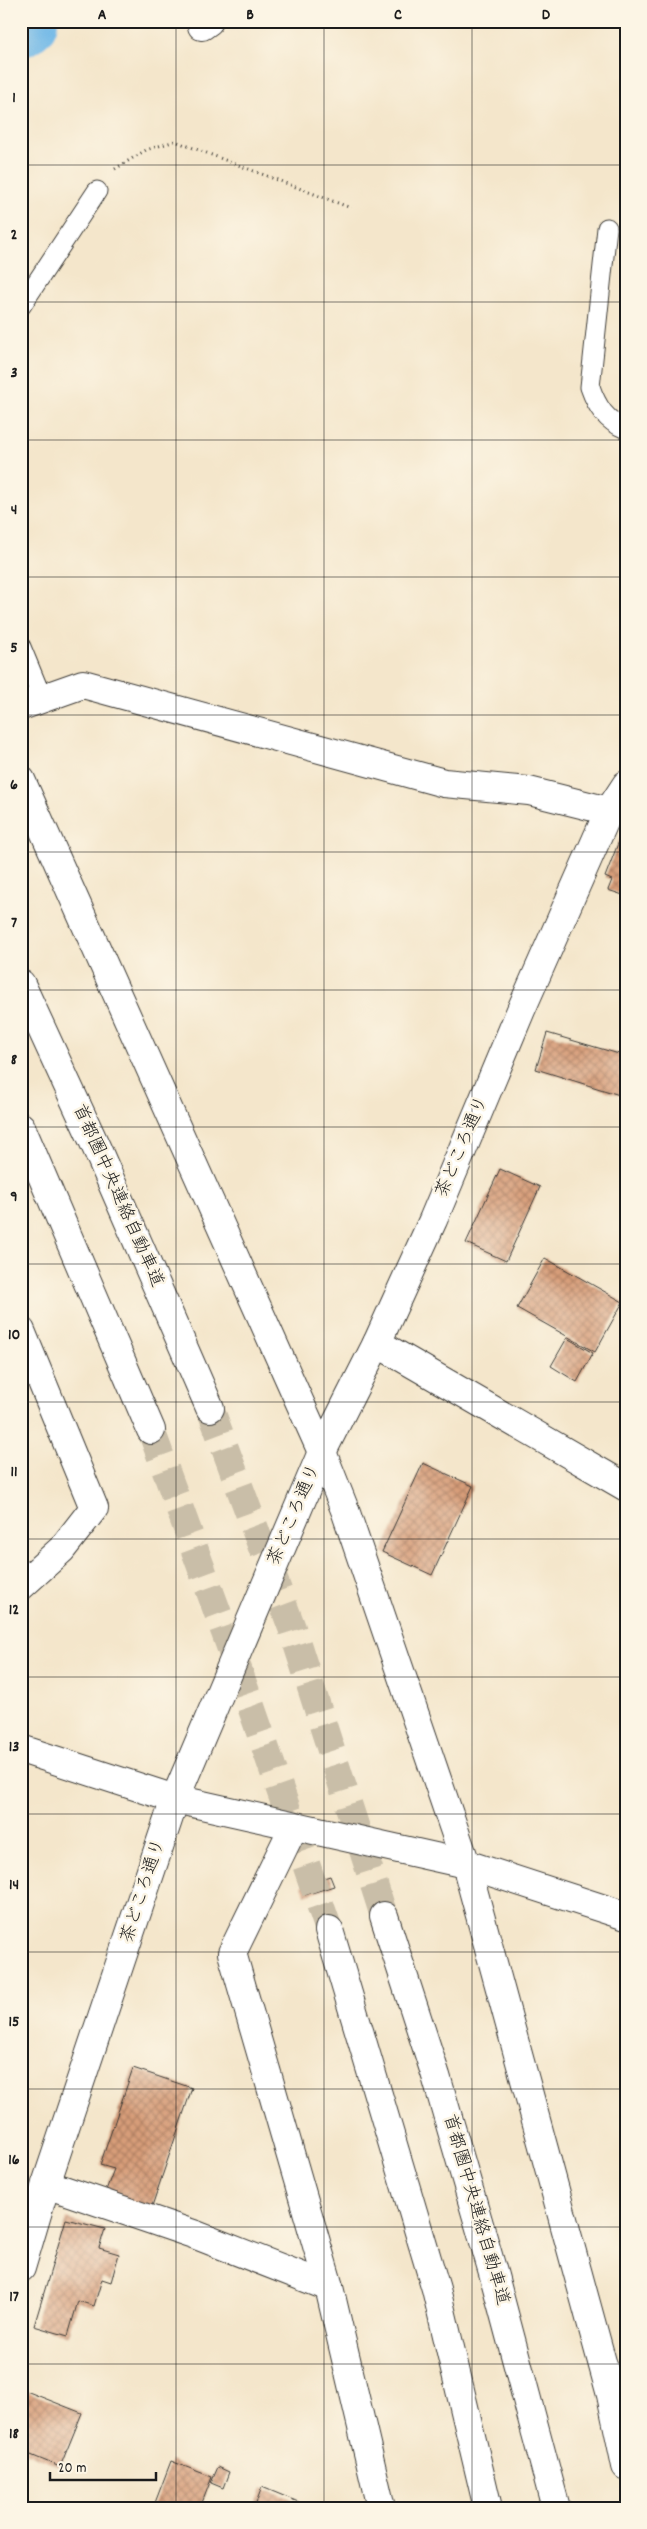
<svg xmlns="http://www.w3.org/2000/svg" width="647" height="2529" font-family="Dekko,'Klee One',sans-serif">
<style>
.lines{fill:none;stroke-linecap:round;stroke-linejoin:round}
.river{stroke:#6fb8e7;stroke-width:64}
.building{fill:url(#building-cross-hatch)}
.motorway-tunnel{stroke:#c9bea8;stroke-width:28;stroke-dasharray:28 14;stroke-linecap:butt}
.service-casing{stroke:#3c3a36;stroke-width:21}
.minor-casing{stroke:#3c3a36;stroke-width:30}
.motorway-casing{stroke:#3c3a36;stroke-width:30}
.path{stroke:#3c3a36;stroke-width:3;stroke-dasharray:1 4;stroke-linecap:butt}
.service{stroke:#fff;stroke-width:19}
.minor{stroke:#fff;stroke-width:28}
.motorway{stroke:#fff;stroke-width:28}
.grid{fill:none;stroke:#1c1c1c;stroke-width:1;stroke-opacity:0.55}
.labels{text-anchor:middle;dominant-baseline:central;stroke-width:5;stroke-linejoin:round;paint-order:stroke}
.street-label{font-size:18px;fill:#1c1c1c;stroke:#fcf5e5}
.neatline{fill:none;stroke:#1c1c1c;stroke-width:2}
.grid-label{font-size:16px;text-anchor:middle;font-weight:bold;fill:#1c1c1c}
</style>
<defs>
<pattern id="building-cross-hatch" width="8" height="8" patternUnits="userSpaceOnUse" patternTransform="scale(1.25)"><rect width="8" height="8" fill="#d79d79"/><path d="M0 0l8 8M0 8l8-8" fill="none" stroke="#ae7f62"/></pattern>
</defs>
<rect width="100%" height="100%" fill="#fcf5e5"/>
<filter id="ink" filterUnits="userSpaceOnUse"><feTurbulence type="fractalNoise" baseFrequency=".02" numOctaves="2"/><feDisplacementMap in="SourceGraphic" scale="10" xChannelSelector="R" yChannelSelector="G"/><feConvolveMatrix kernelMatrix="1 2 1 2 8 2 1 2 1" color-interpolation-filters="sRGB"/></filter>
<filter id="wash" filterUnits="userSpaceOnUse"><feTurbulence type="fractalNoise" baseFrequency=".0096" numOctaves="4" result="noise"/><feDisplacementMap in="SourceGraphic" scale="20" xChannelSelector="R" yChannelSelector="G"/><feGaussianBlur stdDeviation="1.12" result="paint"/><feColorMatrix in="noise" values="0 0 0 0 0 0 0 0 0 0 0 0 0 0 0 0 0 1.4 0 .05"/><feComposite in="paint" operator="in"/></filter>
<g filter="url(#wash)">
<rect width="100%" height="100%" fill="#f4e6cb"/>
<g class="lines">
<path class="river" d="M21,25L26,21"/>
</g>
<g id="blocks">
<g class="building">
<path d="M624,382H626V399H623Z"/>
<path d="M624,828L626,829V896L608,890L612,880L605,877Z"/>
<path d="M547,1033L626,1056V1097L536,1069Z"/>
<path d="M500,1169L540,1187L506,1261L466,1243Z"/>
<path d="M545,1258L623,1302L595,1352L517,1308Z"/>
<path d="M567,1338L593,1353L577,1382L551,1366Z"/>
<path d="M423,1463L473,1486L432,1575L382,1552Z"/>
<path d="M330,1876L334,1886L305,1895L302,1885Z"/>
<path d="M133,2068L192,2088L151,2209L105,2193L114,2169L100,2165Z"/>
<path d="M66,2219L105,2229L99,2248L119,2254L111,2282L102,2279L94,2306L78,2301L68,2336L34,2326Z"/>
<path d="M21,2389L82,2413L60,2467L21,2451Z"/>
<path d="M171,2461L212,2477L200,2508H153Z"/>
<path d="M218,2467L229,2472L223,2488L211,2483Z"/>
<path d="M262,2487L313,2508H254Z"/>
<path d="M21,2500L41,2508H21Z"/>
</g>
</g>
</g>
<g filter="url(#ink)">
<use href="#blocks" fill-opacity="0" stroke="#3c3a36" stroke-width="1"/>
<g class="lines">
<g class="motorway-tunnel">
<path d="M210,1408L292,1628L384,1916"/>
<path d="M151,1430L231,1649L329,1930"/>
</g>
<g class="service-casing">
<g id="service">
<path d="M607,228L590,387C597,407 606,421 626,429"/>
<path d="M21,306L97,191"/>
<path d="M21,647L42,698"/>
</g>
</g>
<g class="minor-casing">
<g id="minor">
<path d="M202,26L209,21"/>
<path d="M21,706L83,684L444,783L529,791L609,811"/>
<path d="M21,780L322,1452L345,1510L466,1864L611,2395L626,2466"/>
<path d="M21,1331L94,1508L62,1549L21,1586"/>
<path d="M377,1343L626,1487"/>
<path d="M21,1749L175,1799L466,1864L626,1916"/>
<path d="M294,1826L232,1953L329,2287L381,2508"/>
<path d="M46,2184L196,2235L329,2287"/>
<path d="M21,2268L46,2184L175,1799L322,1452L377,1343L433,1220L521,1010L609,811L626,785"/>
</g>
</g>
<g class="motorway-casing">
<g id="motorway">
<path d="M21,984L97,1149L210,1408"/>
<path d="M21,1127L151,1430"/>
<path d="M384,1916L436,2076L494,2276L556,2508"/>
<path d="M329,1930L436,2289L488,2508"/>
</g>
</g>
<path class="path" d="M115,169L146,150L175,141L351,208"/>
<use href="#service" class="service"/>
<use href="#minor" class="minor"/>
<use href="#motorway" class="motorway"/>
</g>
</g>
<path class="grid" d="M176,21V2508M324,21V2508M472,21V2508M21,165H626M21,302H626M21,440H626M21,577H626M21,715H626M21,852H626M21,990H626M21,1127H626M21,1264H626M21,1402H626M21,1539H626M21,1677H626M21,1814H626M21,1952H626M21,2089H626M21,2227H626M21,2364H626"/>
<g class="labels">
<g class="street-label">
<text transform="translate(463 1147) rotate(-67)">茶どころ通り</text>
<text transform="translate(117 1196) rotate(66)">首都圏中央連絡自動車道</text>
<text transform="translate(295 1515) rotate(-67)">茶どころ通り</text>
<text transform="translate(144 1891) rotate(-72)">茶どころ通り</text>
<text transform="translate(475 2210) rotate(74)">首都圏中央連絡自動車道</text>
</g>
</g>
<rect width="647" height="2529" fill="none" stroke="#fcf5e5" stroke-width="55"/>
<path d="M50 2472v8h106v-8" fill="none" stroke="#1c1c1c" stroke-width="2.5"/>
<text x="58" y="2472" font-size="15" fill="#1c1c1c" stroke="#fcf5e5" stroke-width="4" paint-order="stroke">20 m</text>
<rect x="28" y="28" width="592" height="2474" class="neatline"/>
<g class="grid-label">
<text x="102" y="19">A</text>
<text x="250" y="19">B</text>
<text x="398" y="19">C</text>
<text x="546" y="19">D</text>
<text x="14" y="102">1</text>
<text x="14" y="239">2</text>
<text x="14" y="377">3</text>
<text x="14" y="514">4</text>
<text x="14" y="652">5</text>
<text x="14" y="789">6</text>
<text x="14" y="927">7</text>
<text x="14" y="1064">8</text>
<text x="14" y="1201">9</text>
<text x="14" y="1339">10</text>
<text x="14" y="1476">11</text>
<text x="14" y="1614">12</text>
<text x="14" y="1751">13</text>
<text x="14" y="1889">14</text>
<text x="14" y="2026">15</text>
<text x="14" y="2164">16</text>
<text x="14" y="2301">17</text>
<text x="14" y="2438">18</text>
</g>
</svg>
